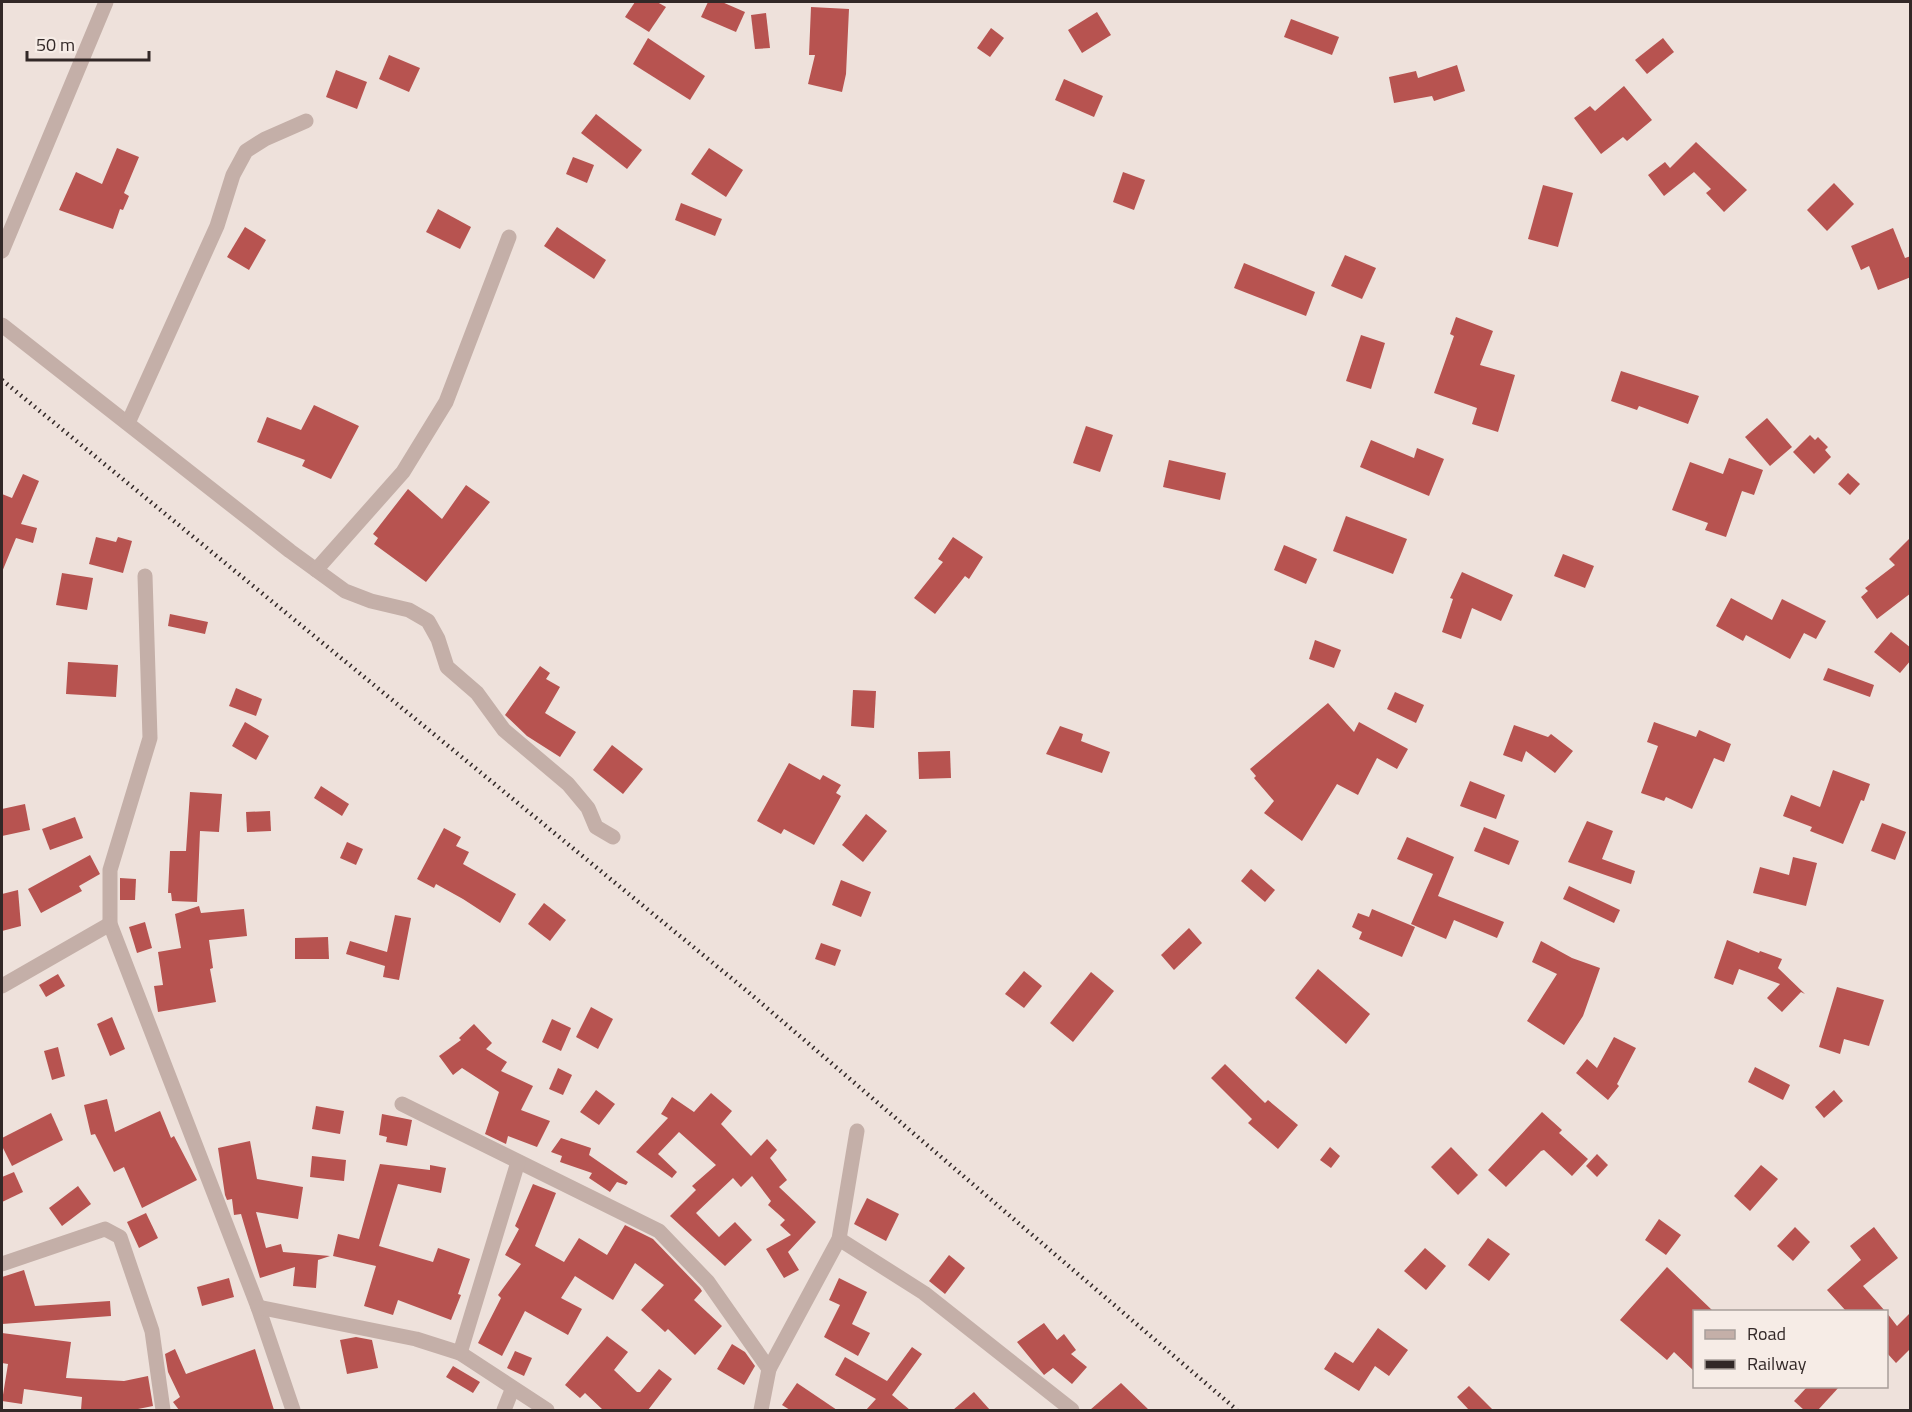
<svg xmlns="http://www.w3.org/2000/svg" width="1912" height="1412" font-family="'Titillium Web',sans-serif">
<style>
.building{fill:#b75350}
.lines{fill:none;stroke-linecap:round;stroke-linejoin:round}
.minor{stroke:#c4afa8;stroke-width:15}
.rail{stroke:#322827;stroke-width:4.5;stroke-dasharray:1.5 4.5;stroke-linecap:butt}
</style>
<rect width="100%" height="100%" fill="#eee1db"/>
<g class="building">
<path d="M635,2H657L666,7L649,32L625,17Z"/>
<path d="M708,2H722L745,12L736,32L701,17Z"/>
<path d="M811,7L849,9L846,74L842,92L808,84L815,55H809Z"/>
<path d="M1097,12L1111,35L1082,53L1068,30Z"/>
<path d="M766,13L770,48L755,49L751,15Z"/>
<path d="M1291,19L1339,37L1332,55L1284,37Z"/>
<path d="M991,28L1004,38L990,57L977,48Z"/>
<path d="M648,38L705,76L690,100L633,64Z"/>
<path d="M1663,38L1674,52L1647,74L1635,60Z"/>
<path d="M389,55L420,68L409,92L379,79Z"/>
<path d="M1457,65L1465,91L1434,101L1432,96L1394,103L1389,77L1416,71L1418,78Z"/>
<path d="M336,70L367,82L357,109L326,97Z"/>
<path d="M1064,79L1103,96L1094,117L1055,100Z"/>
<path d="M1624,86L1652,120L1627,141L1623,137L1601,154L1574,118L1590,106L1595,111Z"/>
<path d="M596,114L642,150L627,169L581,133Z"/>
<path d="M1696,142L1747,190L1724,212L1706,193L1711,189L1694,172L1664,196L1648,175L1665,162L1670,168Z"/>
<path d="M117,148L139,157L124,193L129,196L123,210L120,209L113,229L59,210L76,172L102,184Z"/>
<path d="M709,148L743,170L726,197L691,174Z"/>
<path d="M573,157L594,165L587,183L566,174Z"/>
<path d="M1123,172L1145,180L1134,210L1113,202Z"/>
<path d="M1834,183L1854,204L1827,231L1807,210Z"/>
<path d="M1543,185L1573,193L1558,247L1528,239Z"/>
<path d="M681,203L722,219L715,236L675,220Z"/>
<path d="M438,209L471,227L460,249L426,232Z"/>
<path d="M245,227L266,240L249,270L227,257Z"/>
<path d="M557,227L606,260L594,279L544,246Z"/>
<path d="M1893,228L1905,258L1911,256V277L1878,290L1869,266L1861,270L1851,246Z"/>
<path d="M1345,255L1376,268L1362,299L1331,286Z"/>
<path d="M1244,263L1315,292L1306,316L1234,288Z"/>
<path d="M1456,317L1493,331L1480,365L1515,375L1498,432L1472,424L1477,408L1434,393L1454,336L1450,334Z"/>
<path d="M1361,335L1385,343L1371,389L1346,381Z"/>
<path d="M1621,371L1699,396L1688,424L1639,406L1637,410L1611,401Z"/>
<path d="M314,405L359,426L331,479L302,466L305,460L257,442L267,417L301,430Z"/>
<path d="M1767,418L1792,447L1770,466L1745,437Z"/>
<path d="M1086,426L1113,435L1100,472L1073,463Z"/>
<path d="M1810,435L1815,440L1818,437L1828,447L1825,450L1831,457L1814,474L1793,452Z"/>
<path d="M1371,440L1414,458L1417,448L1444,459L1429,496L1360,467Z"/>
<path d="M1729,458L1763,470L1754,495L1742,491L1726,537L1705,530L1708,523L1672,510L1690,462L1723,474Z"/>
<path d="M1169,460L1226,473L1220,500L1163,487Z"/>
<path d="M1848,473L1860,484L1850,495L1838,484Z"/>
<path d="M23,474L39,481L21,524L37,528L33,543L16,538L2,572V494L12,498Z"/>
<path d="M466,485L490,502L426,582L374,544L378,538L373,534L408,489L442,519Z"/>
<path d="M1346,516L1407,539L1393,574L1333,551Z"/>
<path d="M96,537L116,542L118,537L132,541L123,573L89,564Z"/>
<path d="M953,537L983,557L969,579L965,576L935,614L914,598L943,562L938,559Z"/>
<path d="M1911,537V593L1877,619L1861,597L1868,591L1865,588L1895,565L1889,559Z"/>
<path d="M1284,545L1317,559L1306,584L1274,570Z"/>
<path d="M1563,554L1594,566L1585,588L1554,576Z"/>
<path d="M1462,572L1513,595L1501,621L1472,608L1461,639L1442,632L1453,599L1450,598Z"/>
<path d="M62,573L93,578L87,610L56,605Z"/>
<path d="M1731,598L1772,620L1782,599L1826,621L1816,639L1804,633L1790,659L1746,635L1743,641L1716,626Z"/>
<path d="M170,614L208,622L205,634L168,626Z"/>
<path d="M1891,632L1911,648V660L1900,673L1874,652Z"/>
<path d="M1315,640L1341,650L1334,668L1309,659Z"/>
<path d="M68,662L118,665L116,697L66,694Z"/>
<path d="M540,666L550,673L546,679L560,687L545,713L576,732L560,757L527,736L505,715Z"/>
<path d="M1828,668L1874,685L1870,697L1823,680Z"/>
<path d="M236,688L262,699L256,716L229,706Z"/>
<path d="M853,690L876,691L874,728L851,726Z"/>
<path d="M1395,692L1424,705L1416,723L1387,709Z"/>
<path d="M1328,703L1354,732L1359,722L1408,749L1397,769L1377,758L1358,795L1337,784L1302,841L1264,813L1274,801L1254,778L1256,776L1250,769Z"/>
<path d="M245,722L269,736L256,760L232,746Z"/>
<path d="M1654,722L1696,737L1699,730L1731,744L1724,762L1714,758L1692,809L1666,797L1664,801L1641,793L1658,746L1647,742Z"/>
<path d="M1514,725L1548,737L1551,734L1573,751L1555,773L1526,751L1522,762L1503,755Z"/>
<path d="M1060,726L1083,734L1081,741L1110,752L1102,773L1046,754Z"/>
<path d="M612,745L643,769L623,794L593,770Z"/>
<path d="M950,751L951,778L919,779L918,752Z"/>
<path d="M789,763L820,780L823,775L841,785L836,793L841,796L814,845L784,829L781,834L757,821Z"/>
<path d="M1833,770L1870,784L1864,801L1861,800L1843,844L1810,831L1812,827L1783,816L1791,795L1820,807Z"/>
<path d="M1470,781L1505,795L1496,819L1460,806Z"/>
<path d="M321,786L349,804L342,816L314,798Z"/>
<path d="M190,792L222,794L219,832L200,831L197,902L172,901L171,893H168L170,851H186Z"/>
<path d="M25,804L30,830L2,836V809Z"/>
<path d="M270,811L271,831L247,832L246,812Z"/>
<path d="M866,814L887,831L863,862L842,845Z"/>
<path d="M75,817L83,838L50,850L42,829Z"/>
<path d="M1587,821L1613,831L1602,859L1635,871L1631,884L1568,862Z"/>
<path d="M1882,823L1906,832L1895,860L1871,851Z"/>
<path d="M1484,827L1519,841L1509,865L1474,851Z"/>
<path d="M444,828L461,837L456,846L469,852L463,864L516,894L500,923L463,899L436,884L434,888L417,879Z"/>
<path d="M1407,837L1454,857L1438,896L1504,922L1497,938L1454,920L1446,939L1411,924L1433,874L1397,859Z"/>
<path d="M347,842L363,849L356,865L340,858Z"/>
<path d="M90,855L100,874L79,886L82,891L41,913L28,889Z"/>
<path d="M1793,857L1817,863L1806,906L1753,893L1760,867L1789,875Z"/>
<path d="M1251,869L1275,890L1265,902L1241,881Z"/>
<path d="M120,878L136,879L135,900H120Z"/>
<path d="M841,880L871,892L861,917L832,905Z"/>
<path d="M1569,886L1620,910L1614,923L1563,899Z"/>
<path d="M18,890L21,926L2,931V894Z"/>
<path d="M544,903L566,920L550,941L528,924Z"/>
<path d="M199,906L201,913L244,909L247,936L209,940L213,968L210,969L216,1002L158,1012L154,986L163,985L158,952L181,948L175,914Z"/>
<path d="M1372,909L1415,927L1402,957L1359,939L1362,932L1352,927L1358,913L1369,917Z"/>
<path d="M395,915L411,918L399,980L383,977L385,966L346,954L350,941L387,952Z"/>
<path d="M145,922L152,948L137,953L129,927Z"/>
<path d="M1189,928L1202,943L1174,970L1161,955Z"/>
<path d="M328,937L329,959H295V938Z"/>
<path d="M1727,940L1759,953L1760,951L1782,959L1778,968L1805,994L1801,992L1782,1012L1767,998L1780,984L1739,969L1733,985L1714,978Z"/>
<path d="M1541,941L1572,958L1600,968L1583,1016L1564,1045L1527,1021L1557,974L1532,962Z"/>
<path d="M821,943L841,950L835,966L815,959Z"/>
<path d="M1318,969L1370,1014L1346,1044L1295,998Z"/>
<path d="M1024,971L1042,986L1024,1008L1005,994Z"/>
<path d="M1091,972L1114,991L1073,1042L1050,1023Z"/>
<path d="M58,974L65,986L46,997L39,985Z"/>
<path d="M1837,987L1884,1000L1869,1046L1844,1039L1840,1054L1819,1047Z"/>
<path d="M591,1007L613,1019L598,1049L576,1037Z"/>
<path d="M112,1017L125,1049L110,1056L97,1024Z"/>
<path d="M552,1019L571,1028L561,1051L542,1042Z"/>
<path d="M474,1024L492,1043L486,1049L507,1062L501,1071L533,1086L521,1110L550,1121L537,1147L508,1136L506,1144L485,1134L499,1092L462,1068L453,1075L439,1056L461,1040L459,1038Z"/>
<path d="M1614,1037L1636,1048L1617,1084L1619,1086L1608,1100L1576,1073L1587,1059L1597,1068Z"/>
<path d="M58,1047L65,1076L52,1080L44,1051Z"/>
<path d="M1225,1064L1265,1103L1268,1100L1298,1125L1278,1149L1248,1123L1252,1119L1211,1078Z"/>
<path d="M1755,1067L1790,1085L1783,1100L1748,1082Z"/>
<path d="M558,1068L572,1075L563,1095L549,1089Z"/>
<path d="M596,1090L615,1104L599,1125L580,1112Z"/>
<path d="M1834,1090L1843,1101L1824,1118L1815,1107Z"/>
<path d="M711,1093L732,1111L721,1124L751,1156L767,1139L777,1150L770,1158L787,1180L779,1187L816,1222L788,1252L799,1270L784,1278L766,1249L791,1235L780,1225L785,1220L768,1205L771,1201L752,1176L741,1187L733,1178L696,1213L719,1237L735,1222L752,1240L725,1266L670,1216L696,1190L692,1186L716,1165L679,1132L658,1154L677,1172L672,1178L636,1152L668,1118L661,1114L672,1097L694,1112Z"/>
<path d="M107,1099L115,1132L160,1111L171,1138L174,1136L197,1180L142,1208L124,1167L114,1172L95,1134L91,1135L84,1105Z"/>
<path d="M316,1106L344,1111L340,1134L312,1129Z"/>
<path d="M1542,1112L1562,1130L1559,1133L1588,1159L1572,1176L1544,1150L1541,1151L1506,1187L1488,1170Z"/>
<path d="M51,1113L63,1140L12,1166L2,1146V1138Z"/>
<path d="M382,1114L412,1120L407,1146L386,1142L387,1137L379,1135Z"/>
<path d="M561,1138L591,1148L589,1155L628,1182L626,1185L617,1182L610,1192L589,1178L592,1173L560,1162L562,1156L551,1152Z"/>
<path d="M250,1141L257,1179L303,1187L298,1219L256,1212L266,1248L281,1244L283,1252L330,1256L318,1260L316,1288L293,1286L295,1267L260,1278L241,1214L234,1215L232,1199L227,1200L225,1195L218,1148Z"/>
<path d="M1330,1147L1340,1156L1331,1168L1320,1160Z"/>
<path d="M1451,1147L1478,1175L1458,1195L1431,1167Z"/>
<path d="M1597,1154L1608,1165L1597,1177L1586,1166Z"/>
<path d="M312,1156L346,1160L344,1181L310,1177Z"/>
<path d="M380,1164L430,1170V1165L446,1168L441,1193L398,1184L379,1246L433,1262L438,1248L470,1259L458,1294L461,1295L451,1320L398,1300L393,1315L364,1306L376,1266L333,1256L338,1234L359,1239Z"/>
<path d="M1761,1165L1778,1179L1750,1211L1734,1196Z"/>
<path d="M14,1172L23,1192L2,1202V1177Z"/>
<path d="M533,1184L556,1193L535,1246L564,1262L579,1238L607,1255L625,1225L653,1239L700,1288L702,1291L694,1300L722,1326L695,1355L668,1329L665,1332L641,1310L664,1285L635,1263L613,1300L575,1276L561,1298L582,1309L568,1335L525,1311L502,1356L478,1343L501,1298L498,1295L521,1264L505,1255L519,1229L515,1226Z"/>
<path d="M78,1186L91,1204L62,1226L49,1208Z"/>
<path d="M867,1198L899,1214L886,1241L854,1224Z"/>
<path d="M146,1213L158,1238L139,1248L127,1222Z"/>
<path d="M1659,1219L1681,1235L1666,1255L1645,1240Z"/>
<path d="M1795,1227L1810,1242L1793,1261L1777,1246Z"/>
<path d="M1874,1227L1898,1258L1863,1286L1885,1311H1846L1827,1290L1861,1260L1850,1246Z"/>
<path d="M1488,1238L1510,1254L1489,1281L1468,1265Z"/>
<path d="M1425,1248L1446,1266L1426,1290L1404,1271Z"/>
<path d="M949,1255L965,1268L945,1294L929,1281Z"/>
<path d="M1667,1267L1713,1311H1695V1372L1674,1352L1667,1360L1620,1320Z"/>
<path d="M24,1270L35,1306L110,1301L111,1316L2,1324V1277Z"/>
<path d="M229,1278L234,1297L202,1306L197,1287Z"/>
<path d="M839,1278L867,1292L852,1324L870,1333L858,1356L824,1337L840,1305L829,1300Z"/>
<path d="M1911,1312V1348L1896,1363L1887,1353V1313L1897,1326Z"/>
<path d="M1044,1323L1057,1340L1064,1334L1076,1350L1071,1354L1087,1367L1072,1384L1053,1368L1044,1375L1017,1342Z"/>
<path d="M1378,1328L1408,1350L1389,1376L1375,1366L1359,1391L1324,1369L1335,1352L1353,1363Z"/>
<path d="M2,1333L71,1342L66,1378L124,1381L148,1376L153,1406L133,1410H81L82,1397L24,1389L22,1404L2,1401L8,1364L2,1363Z"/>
<path d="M607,1336L628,1352L614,1370L637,1392H640L659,1369L672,1379L648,1410H603L585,1393L580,1398L565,1385Z"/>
<path d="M356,1337L372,1340L378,1368L347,1374L340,1340Z"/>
<path d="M732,1344L745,1352L755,1366L744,1385L717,1369Z"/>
<path d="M912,1347L922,1354L892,1395L910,1410H866L876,1399L835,1375L845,1357L887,1381Z"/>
<path d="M175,1349L186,1374L255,1349L274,1410H179L173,1402L180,1397L168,1372L165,1354Z"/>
<path d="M515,1351L532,1358L524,1376L507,1368Z"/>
<path d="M453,1366L480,1382L473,1393L446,1377Z"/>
<path d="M797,1383L837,1410H790L782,1405Z"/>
<path d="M1121,1383L1149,1410H1090Z"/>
<path d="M1469,1386L1493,1410H1469L1457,1397Z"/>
<path d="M1808,1386H1840L1818,1410H1804L1794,1401Z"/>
<path d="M974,1392L990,1410H953Z"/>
</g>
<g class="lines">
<g class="minor">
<path d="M2,251L106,2"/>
<path d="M2,325L290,551L345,591L371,601L409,610L428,621L438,639L447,667L477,693L504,730L568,784L588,808L596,827L613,837"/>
<path d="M128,423L217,226L233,175L246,151L265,139L306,121"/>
<path d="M316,570L403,472L446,402L509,237"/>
<path d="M145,576L150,738L110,870V924L258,1307L293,1410"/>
<path d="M2,986L110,924"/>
<path d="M402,1104L659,1231L708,1282L769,1369L761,1410"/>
<path d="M839,1239L924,1293L1072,1410"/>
<path d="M2,1264L105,1229L120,1237L152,1331L163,1410"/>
<path d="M258,1307L416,1339L460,1353L547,1410"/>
<path d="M460,1353L518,1162"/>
<path d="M769,1369L839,1239L857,1131"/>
<path d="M504,1410L512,1390"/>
</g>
<path class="rail" d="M2,380L747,991L1237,1410"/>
</g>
<rect width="1912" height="1412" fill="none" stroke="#322827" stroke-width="6"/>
<rect x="1693" y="1310" width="195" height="78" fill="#f6ece6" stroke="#a89e9a" stroke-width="1.5"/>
<rect x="1705" y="1330" width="30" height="9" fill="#c4afa8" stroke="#a89e9a" stroke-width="1.5"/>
<text x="1747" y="1340" font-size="18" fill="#322827">Road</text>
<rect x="1705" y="1360" width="30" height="9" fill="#322827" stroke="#a89e9a" stroke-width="1.5"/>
<text x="1747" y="1370" font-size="18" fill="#322827">Railway</text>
<path d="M27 51v9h122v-9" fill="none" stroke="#322827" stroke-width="3"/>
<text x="36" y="51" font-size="18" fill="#322827" stroke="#f6ece6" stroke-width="4.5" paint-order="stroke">50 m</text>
</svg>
